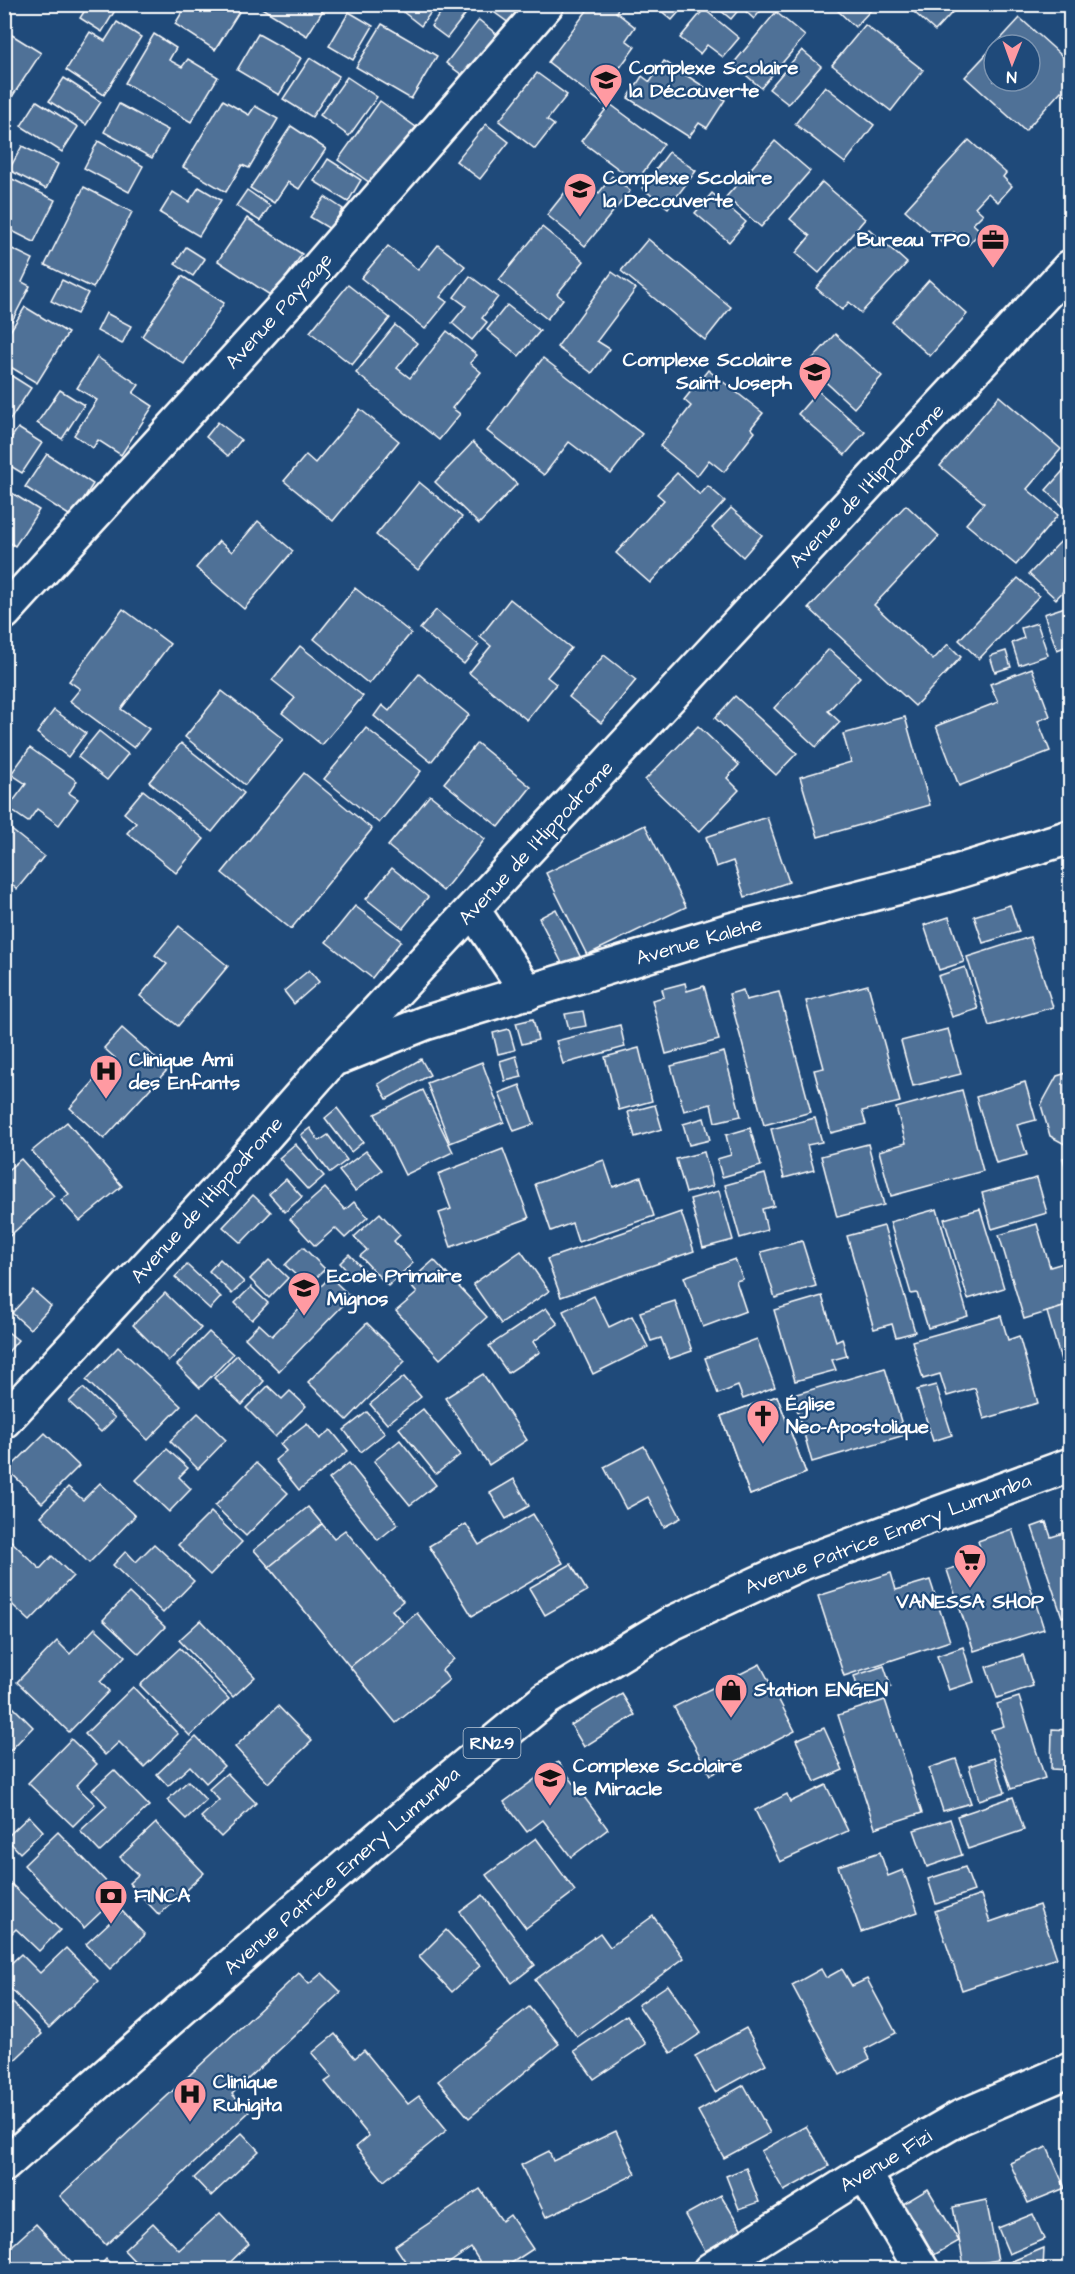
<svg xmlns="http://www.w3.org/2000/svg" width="1075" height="2274" font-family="'Architects Daughter',sans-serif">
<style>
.building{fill:#507197;stroke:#fff;stroke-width:1.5}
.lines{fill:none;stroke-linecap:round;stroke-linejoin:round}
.minor-casing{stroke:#fff;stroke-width:38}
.tertiary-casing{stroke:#fff;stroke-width:38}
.primary-casing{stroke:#fff;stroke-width:38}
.minor{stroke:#1f4a7a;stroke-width:33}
.tertiary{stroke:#1f4a7a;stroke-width:33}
.primary{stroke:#1f4a7a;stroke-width:33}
.labels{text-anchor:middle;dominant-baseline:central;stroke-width:4.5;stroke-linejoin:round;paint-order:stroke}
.shield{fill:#1f4a7a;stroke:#bcc9d7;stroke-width:1.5}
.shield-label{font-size:18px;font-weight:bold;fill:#fff}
.poi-label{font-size:20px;font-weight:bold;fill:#fff;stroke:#1f4a7a;text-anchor:start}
.street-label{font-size:20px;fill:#fff;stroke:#1f4a7a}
</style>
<rect width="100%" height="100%" fill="#1f4a7a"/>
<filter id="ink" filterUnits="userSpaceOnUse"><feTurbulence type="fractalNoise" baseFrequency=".0167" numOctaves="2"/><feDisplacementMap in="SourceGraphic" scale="12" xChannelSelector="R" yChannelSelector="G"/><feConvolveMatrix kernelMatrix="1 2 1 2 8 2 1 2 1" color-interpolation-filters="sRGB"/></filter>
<g filter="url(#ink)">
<g class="building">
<path d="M89,4H119L102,32L80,18Z"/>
<path d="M187,4H244L215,50L175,24Z"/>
<path d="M262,4H327L307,36L260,7Z"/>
<path d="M393,4H437L421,26Z"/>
<path d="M447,4H468L471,7L447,38L431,26Z"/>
<path d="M495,4H530L513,26L491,10Z"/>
<path d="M592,4H621L616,12L635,27L626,40L635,47L616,73L623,79L604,105L548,62Z"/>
<path d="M653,4H686L672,20Z"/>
<path d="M716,4H766L754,19L741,7L731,19L715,6Z"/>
<path d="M840,4H870L873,8L855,27L836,9Z"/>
<path d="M905,4H960L935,31Z"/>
<path d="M704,9L739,38L723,57L707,45L700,54L680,38Z"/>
<path d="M349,12L373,26L353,60L329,46Z"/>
<path d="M776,12L805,36L761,88L733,64Z"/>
<path d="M1020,18L1070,63V99L1061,91L1025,131L965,77L994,46V81H1030V45H995Z"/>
<path d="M479,20L505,41L473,83L446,63Z"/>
<path d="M117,22L141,37L104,95L66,70L90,32L105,41Z"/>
<path d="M382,24L437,56L411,99L356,67Z"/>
<path d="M865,25L923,70L891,111L832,65Z"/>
<path d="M4,30L41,53L4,109Z"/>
<path d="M154,34L176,48L169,60L182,67L188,59L218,77L191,122L125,83Z"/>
<path d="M258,34L301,58L279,95L237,70Z"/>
<path d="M802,50L821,66L788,104L769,89Z"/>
<path d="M310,58L339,76L312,117L283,99Z"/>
<path d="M664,61L725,100L707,128L699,123L689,137L628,98L642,76L650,82Z"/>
<path d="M537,73L567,95L547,120L554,125L535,149L499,121Z"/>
<path d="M347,77L377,97L349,136L320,115Z"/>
<path d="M64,78L101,102L86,125L49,101Z"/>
<path d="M825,86L874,125L845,163L795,124Z"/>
<path d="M223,100L249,115L255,106L278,119L249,168L242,165L226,192L183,167Z"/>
<path d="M37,101L78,127L62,152L21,126Z"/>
<path d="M380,101L420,130L403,153L398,149L373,185L338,160Z"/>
<path d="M119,104L168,130L152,158L104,132Z"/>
<path d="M610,104L664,144L636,182L581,141Z"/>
<path d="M486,124L509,142L480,179L456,161Z"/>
<path d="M291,126L326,149L299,189L288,182L274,203L250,188Z"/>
<path d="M969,140L1006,173L1003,177L1012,186L998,202L988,193L975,207L983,214L973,224L981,231L968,245L953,232L942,243L905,210Z"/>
<path d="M98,141L143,166L129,192L84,168Z"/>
<path d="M775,141L810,171L761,227L726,197Z"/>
<path d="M22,146L58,164L46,189L9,170Z"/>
<path d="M669,152L696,171L668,208L642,188Z"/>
<path d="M328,159L361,180L348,202L314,181Z"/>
<path d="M6,176L55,200L34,242L4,227V179Z"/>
<path d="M578,176L599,193L612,176L630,191L585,246L547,215Z"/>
<path d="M822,182L865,219L819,273L796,253L810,236L790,219Z"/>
<path d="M84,187L132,212L93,288L45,265Z"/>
<path d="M199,187L221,200L199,236L160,213L173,192L189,202Z"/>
<path d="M247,190L270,206L260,221L236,206Z"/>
<path d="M712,193L746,222L729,242L695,213Z"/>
<path d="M325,197L343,209L330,229L310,217Z"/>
<path d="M247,218L302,254L273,297L218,261Z"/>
<path d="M542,227L584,261L557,294L563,299L547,319L499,280Z"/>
<path d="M869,229L907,263L861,313L849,302L842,310L816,288Z"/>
<path d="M648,239L731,307L705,340L621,271Z"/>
<path d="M4,245L33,259L22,282L30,286L12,321L4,317Z"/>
<path d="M438,245L465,266L440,297L447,302L425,329L361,278L388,246L418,270Z"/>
<path d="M186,247L205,259L193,276L175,264Z"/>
<path d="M612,272L636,289L597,341L610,349L592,373L557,347Z"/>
<path d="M182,276L224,303L184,364L142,336Z"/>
<path d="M470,276L498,297L482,318L487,322L472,340L452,323L466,306L454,297Z"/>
<path d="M62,280L88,293L77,314L51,301Z"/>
<path d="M929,280L967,314L930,356L892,322Z"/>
<path d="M348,285L390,318L352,365L310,332Z"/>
<path d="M507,305L540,331L519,356L487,330Z"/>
<path d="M25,307L68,333L37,383L4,363V341Z"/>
<path d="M106,313L131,326L122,344L97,331Z"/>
<path d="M395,325L417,343L397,368L410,378L447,331L477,355L470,363L481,372L452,408L460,414L439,440L356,373Z"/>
<path d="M835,334L882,376L854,408L807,365Z"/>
<path d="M97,357L139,385L133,393L153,406L121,455L98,440L93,448L74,435L97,400L77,388Z"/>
<path d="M543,358L642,434L611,474L569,442L544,475L487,431Z"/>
<path d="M708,370L763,413L751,428L755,432L724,472L709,460L697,476L660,446L691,406L684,400Z"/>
<path d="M4,371L31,388L4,429Z"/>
<path d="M60,390L84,405L62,439L37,423Z"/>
<path d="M818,391L865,432L845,455L798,414Z"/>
<path d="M999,396L1061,449L1027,489L1058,515L1016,565L966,524L984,503L940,466Z"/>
<path d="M360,409L399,441L333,521L284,481L306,455L315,463Z"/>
<path d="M218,422L241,440L228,456L206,437Z"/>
<path d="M18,428L42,443L22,473L4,462V448Z"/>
<path d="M473,442L517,484L479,524L435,482Z"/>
<path d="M47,454L93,484L72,517L25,487Z"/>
<path d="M1070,463V513L1046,490Z"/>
<path d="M677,473L700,495L708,486L725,501L650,583L616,553L664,500L657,494Z"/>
<path d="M419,482L462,517L418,570L376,535Z"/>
<path d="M4,488L39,510L15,546L4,539Z"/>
<path d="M906,505L939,536L874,605L933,660L948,644L961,657L915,706L809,608Z"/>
<path d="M731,508L762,535L743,557L712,528Z"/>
<path d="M258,521L293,551L244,609L196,568L219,541L232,552Z"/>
<path d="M1066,536L1070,540V584L1056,599L1029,574Z"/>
<path d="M1018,578L1039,596L979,659L959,640Z"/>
<path d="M355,588L411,633L369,684L314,639Z"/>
<path d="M510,599L571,648L547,677L556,684L527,720L469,673L491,646L480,637Z"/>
<path d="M1068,606L1070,613V645L1057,650L1044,614Z"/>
<path d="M123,609L170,644L121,709L149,729L134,748L70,701L80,689L69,681Z"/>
<path d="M436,610L479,645L464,664L420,629Z"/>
<path d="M1037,623L1048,655L1019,665L1012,643L1024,638L1021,628Z"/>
<path d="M300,646L363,696L322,745L282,713L295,698L272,680Z"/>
<path d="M829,649L860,677L828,711L840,722L816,747L774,708Z"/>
<path d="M1006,651L1011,667L995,672L990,656Z"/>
<path d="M604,655L636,680L601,723L569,697Z"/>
<path d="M1032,668L1050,716L1038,721L1050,751L959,786L936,726L998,702L990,684Z"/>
<path d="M419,674L469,715L431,762L374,716L382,705L389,711Z"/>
<path d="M222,691L283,739L245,785L185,737Z"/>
<path d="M735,696L797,753L776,775L715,718Z"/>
<path d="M54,710L86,733L68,757L37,733Z"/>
<path d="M905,717L930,805L818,837L800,777L851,762L843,734Z"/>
<path d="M698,726L739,765L727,778L739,790L699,832L645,780Z"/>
<path d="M366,728L421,771L379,823L324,779Z"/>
<path d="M99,731L128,754L107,780L78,757Z"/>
<path d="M181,743L244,793L212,832L149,782Z"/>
<path d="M477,743L531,787L499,827L444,783Z"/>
<path d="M30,748L77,781L69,793L78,799L59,825L37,809L28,822L8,808L26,784L11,774Z"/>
<path d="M304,773L372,829L291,929L222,873Z"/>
<path d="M143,790L204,839L176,873L127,833L136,823L124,813Z"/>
<path d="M430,795L485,839L443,891L388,846Z"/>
<path d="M767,817L789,882L745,897L733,861L716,867L706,837Z"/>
<path d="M4,824L44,856L17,889L4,878Z"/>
<path d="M645,825L686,907L587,955L546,873Z"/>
<path d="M392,868L428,897L403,928L366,899Z"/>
<path d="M1010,905L1019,932L983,943L974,916Z"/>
<path d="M355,906L401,941L372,978L326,942Z"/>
<path d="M556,909L582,960L565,969L539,918Z"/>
<path d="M949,917L964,962L939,970L924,925Z"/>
<path d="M179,926L228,966L178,1026L140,996L167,964L155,955Z"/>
<path d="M1030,937L1053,1007L989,1026L967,957Z"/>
<path d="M965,967L978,1009L952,1017L938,976Z"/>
<path d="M309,970L319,982L294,1004L284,991Z"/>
<path d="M685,983L687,991L704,986L719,1040L666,1054L652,1000L664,997L662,989Z"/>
<path d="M868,985L900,1102L862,1111L866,1124L831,1133L814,1070L824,1068L806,1001Z"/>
<path d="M743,990L746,1000L779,992L811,1112L764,1125L729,994Z"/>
<path d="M583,1011L586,1026L569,1029L565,1014Z"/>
<path d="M533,1019L538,1040L522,1044L516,1023Z"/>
<path d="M620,1025L625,1047L563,1064L556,1041Z"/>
<path d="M122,1028L168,1069L104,1139L70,1108L115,1058L104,1048Z"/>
<path d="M509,1029L515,1050L498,1054L493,1033Z"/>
<path d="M948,1029L961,1074L913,1086L901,1041Z"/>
<path d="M639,1048L652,1101L619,1110L605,1057Z"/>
<path d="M724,1052L741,1116L715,1122L711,1104L684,1111L671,1066Z"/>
<path d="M516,1056L522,1077L505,1081L500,1061Z"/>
<path d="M421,1059L430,1075L387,1099L378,1084Z"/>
<path d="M482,1062L504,1122L450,1143L427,1083Z"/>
<path d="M1070,1072V1147L1050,1136L1041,1105L1057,1076Z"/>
<path d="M1025,1082L1036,1120L1017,1125L1027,1155L996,1163L976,1097Z"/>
<path d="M520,1085L534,1124L514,1131L499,1093Z"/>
<path d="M423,1090L453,1152L405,1175L375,1114Z"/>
<path d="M962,1090L983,1171L891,1196L879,1151L906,1143L896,1108Z"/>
<path d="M655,1105L662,1129L635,1137L628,1112Z"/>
<path d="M337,1108L363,1142L351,1152L325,1118Z"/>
<path d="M704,1118L710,1140L689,1145L683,1124Z"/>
<path d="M815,1118L822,1142L807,1145L814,1170L784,1178L771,1129Z"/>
<path d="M67,1122L122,1186L80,1221L61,1200L69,1194L32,1151Z"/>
<path d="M310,1128L319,1141L328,1135L347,1160L330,1173L301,1135Z"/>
<path d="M750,1128L761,1166L722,1177L717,1159L731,1155L726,1135Z"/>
<path d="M295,1144L324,1176L308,1190L279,1158Z"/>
<path d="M868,1144L884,1205L837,1217L821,1156Z"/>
<path d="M503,1149L529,1218L451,1247L439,1213L451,1209L438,1174Z"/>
<path d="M366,1151L382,1170L355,1191L339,1171Z"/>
<path d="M704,1152L713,1186L686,1193L676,1159Z"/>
<path d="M1070,1156V1186L1063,1158Z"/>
<path d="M21,1159L54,1196L4,1241V1173Z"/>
<path d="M604,1160L613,1187L641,1177L654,1216L578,1242L572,1223L551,1231L535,1184Z"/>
<path d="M765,1174L774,1206L762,1209L767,1230L740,1238L725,1185Z"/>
<path d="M1037,1178L1047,1213L992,1229L982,1193Z"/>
<path d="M286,1179L302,1197L285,1212L269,1194Z"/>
<path d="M325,1188L345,1210L354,1202L368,1217L345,1238L335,1228L315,1246L290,1219Z"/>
<path d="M719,1191L733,1240L703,1248L690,1199Z"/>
<path d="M253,1195L271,1212L241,1243L223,1227Z"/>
<path d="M937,1209L968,1316L928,1328L917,1293L911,1294L890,1222Z"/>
<path d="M980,1209L1004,1288L968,1299L944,1219Z"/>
<path d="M681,1212L694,1251L561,1297L547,1259Z"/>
<path d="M380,1213L400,1235L394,1241L413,1263L388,1286L360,1256L367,1250L354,1237Z"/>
<path d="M1037,1224L1050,1267L1070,1261V1305L1024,1319L999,1235Z"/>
<path d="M884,1226L915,1332L896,1337L892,1324L874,1329L847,1236Z"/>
<path d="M802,1241L816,1286L775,1298L761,1252Z"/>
<path d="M303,1247L325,1269L304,1290L295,1282L299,1278L285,1265Z"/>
<path d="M521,1251L549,1291L501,1324L473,1284Z"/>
<path d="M349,1254L366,1272L356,1281L340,1263Z"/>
<path d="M220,1259L244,1282L232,1294L209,1271Z"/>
<path d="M735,1259L743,1279L736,1281L746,1311L703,1327L684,1277Z"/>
<path d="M269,1260L288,1278L269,1298L250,1279Z"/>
<path d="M434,1260L487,1317L440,1359L396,1311L417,1293L408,1283Z"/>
<path d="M187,1265L221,1297L210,1309L175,1277Z"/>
<path d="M330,1277L351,1297L279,1371L245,1338L259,1324L272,1336Z"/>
<path d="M251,1287L268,1303L252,1320L235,1303Z"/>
<path d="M33,1290L51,1306L30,1329L12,1313Z"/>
<path d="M165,1293L201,1328L169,1361L133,1325Z"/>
<path d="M594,1296L609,1327L632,1316L648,1347L593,1374L563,1311Z"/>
<path d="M822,1296L836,1341L842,1338L847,1356L832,1360L836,1370L795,1381L774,1310Z"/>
<path d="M675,1301L692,1351L669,1359L661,1338L651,1341L640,1312Z"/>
<path d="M1070,1305V1387L1069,1388L1047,1312Z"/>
<path d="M546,1308L558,1324L533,1342L540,1352L508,1373L489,1346Z"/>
<path d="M1001,1316L1008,1340L1019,1336L1038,1403L984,1419L975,1388L947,1396L940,1374L923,1379L912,1341Z"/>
<path d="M367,1323L405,1361L347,1420L308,1382Z"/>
<path d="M4,1329L18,1340L4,1357Z"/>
<path d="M209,1332L233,1354L200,1388L177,1365Z"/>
<path d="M757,1339L775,1387L743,1399L738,1386L718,1394L705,1358Z"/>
<path d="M118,1347L181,1406L148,1440L86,1380Z"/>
<path d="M237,1355L264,1381L242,1405L214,1378Z"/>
<path d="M885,1368L905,1435L812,1462L793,1395Z"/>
<path d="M483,1374L527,1440L489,1465L445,1398Z"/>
<path d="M404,1377L421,1397L387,1424L370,1404Z"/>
<path d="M936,1385L952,1435L933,1441L917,1390Z"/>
<path d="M268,1386L282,1399L290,1391L306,1406L275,1437L246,1408Z"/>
<path d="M83,1388L115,1418L101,1432L69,1402Z"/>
<path d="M777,1396L806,1473L750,1495L721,1416Z"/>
<path d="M777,1396L806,1473L750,1495L721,1416Z"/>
<path d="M423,1409L460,1455L436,1474L399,1428Z"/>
<path d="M367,1412L385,1433L361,1452L344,1430Z"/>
<path d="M198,1413L226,1440L198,1469L170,1441Z"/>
<path d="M307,1423L320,1439L331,1430L348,1451L299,1490L275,1460L286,1451L280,1444Z"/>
<path d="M45,1433L79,1466L42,1503L8,1470Z"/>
<path d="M400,1440L436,1485L410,1505L374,1461Z"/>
<path d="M644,1446L681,1518L664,1527L648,1497L626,1509L604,1467Z"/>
<path d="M167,1449L188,1468L179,1477L191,1489L169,1512L136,1480Z"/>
<path d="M256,1463L288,1493L246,1536L215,1506Z"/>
<path d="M349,1463L398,1524L378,1540L329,1479Z"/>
<path d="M514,1479L529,1506L506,1519L490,1493Z"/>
<path d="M100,1483L135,1516L89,1563L41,1516L68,1487L83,1500Z"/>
<path d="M308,1507L322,1524L269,1567L254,1550Z"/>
<path d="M211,1512L242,1542L210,1575L178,1545Z"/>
<path d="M533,1514L563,1563L472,1616L429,1546L466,1524L479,1545Z"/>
<path d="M1046,1522L1051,1537L1070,1531V1614L1062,1617L1032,1527Z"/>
<path d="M322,1524L334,1538L345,1530L403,1601L392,1610L404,1624L350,1667L269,1567Z"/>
<path d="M1012,1529L1044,1629L974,1651L947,1570L983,1558L978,1541Z"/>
<path d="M8,1538L40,1569L52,1556L73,1576L30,1621L4,1597V1542Z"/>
<path d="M154,1544L194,1581L163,1613L113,1565L126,1551L136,1562Z"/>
<path d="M571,1564L587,1591L545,1615L529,1588Z"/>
<path d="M891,1573L896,1590L930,1580L950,1641L844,1676L818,1596Z"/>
<path d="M129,1593L165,1627L139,1654L103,1620Z"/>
<path d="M417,1613L454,1659L442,1670L449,1680L396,1723L350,1667Z"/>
<path d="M201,1620L255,1677L233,1697L179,1640Z"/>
<path d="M95,1628L125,1656L100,1682L109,1691L69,1732L17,1682L57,1641L70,1654Z"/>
<path d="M963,1647L974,1682L949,1690L937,1656Z"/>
<path d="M180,1648L229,1699L190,1736L140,1685Z"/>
<path d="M1023,1655L1033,1686L997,1698L986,1667Z"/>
<path d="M760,1664L795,1731L710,1775L674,1707Z"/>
<path d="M884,1666L891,1687L861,1698L854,1676Z"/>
<path d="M133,1687L178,1734L144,1767L119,1742L105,1755L85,1734Z"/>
<path d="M622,1694L635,1715L584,1747L571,1725Z"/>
<path d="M1019,1697L1045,1778L1011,1789L991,1730L1004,1726L997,1704Z"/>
<path d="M885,1700L922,1813L875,1828L838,1715Z"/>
<path d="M11,1705L33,1727L4,1757V1711Z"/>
<path d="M278,1706L312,1741L268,1783L235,1747Z"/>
<path d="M824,1728L843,1770L815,1782L796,1740Z"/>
<path d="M1052,1729L1070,1730L1068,1770L1051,1769Z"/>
<path d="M196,1737L224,1766L206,1783L190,1766L168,1786L157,1774Z"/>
<path d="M71,1739L97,1764L76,1786L95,1804L73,1826L28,1783Z"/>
<path d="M994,1758L1005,1792L979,1800L969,1766Z"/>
<path d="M956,1759L971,1803L943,1811L929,1768Z"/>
<path d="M558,1762L608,1829L571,1857L543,1820L527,1832L504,1802Z"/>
<path d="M114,1770L149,1806L100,1852L80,1831L107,1806L92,1790Z"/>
<path d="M227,1773L256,1803L221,1837L201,1817L219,1800L209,1789Z"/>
<path d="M188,1781L206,1800L186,1819L167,1800Z"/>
<path d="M826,1785L848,1831L780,1862L755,1810L787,1794L790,1802Z"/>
<path d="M1013,1797L1024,1830L968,1849L957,1816Z"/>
<path d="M29,1816L43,1831L20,1853L6,1838Z"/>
<path d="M950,1819L962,1855L927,1867L914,1830Z"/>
<path d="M156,1823L204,1873L159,1915L129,1883L138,1875L120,1857Z"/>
<path d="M58,1832L119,1895L84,1928L24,1865Z"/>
<path d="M536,1838L575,1891L526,1928L486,1875Z"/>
<path d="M880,1852L888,1876L903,1870L918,1912L861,1932L838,1866Z"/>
<path d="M965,1867L974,1891L936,1904L928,1879Z"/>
<path d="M8,1881L60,1930L39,1951L16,1929L4,1941V1884Z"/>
<path d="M483,1895L535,1965L512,1983L460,1912Z"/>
<path d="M981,1895L990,1922L1039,1905L1057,1958L962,1990L935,1911Z"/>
<path d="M122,1911L145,1935L110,1969L86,1944Z"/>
<path d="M653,1916L684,1958L577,2037L535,1980L600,1933L610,1947Z"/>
<path d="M446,1930L480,1966L452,1992L419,1957Z"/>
<path d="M66,1948L98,1981L49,2028L4,1982V1970L21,1954L40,1973Z"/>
<path d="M821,1969L826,1978L842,1969L852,1986L867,1979L896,2033L865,2049L870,2059L840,2075L792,1985Z"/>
<path d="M299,1973L309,1984L322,1973L341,1992L232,2094L249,2112L106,2245L60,2196Z"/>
<path d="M668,1985L701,2033L671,2053L638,2005Z"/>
<path d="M13,2003L42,2034L4,2070V2011Z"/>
<path d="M529,2007L559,2044L469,2118L438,2081Z"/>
<path d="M627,2015L646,2044L594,2079L574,2051Z"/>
<path d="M746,2028L766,2064L715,2092L695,2056Z"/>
<path d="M335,2034L355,2058L364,2050L408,2104L419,2096L447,2130L384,2181L356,2147L369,2136L325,2082L332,2077L312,2053Z"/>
<path d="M744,2085L770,2133L724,2158L698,2111Z"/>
<path d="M806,2126L829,2166L784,2191L761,2151Z"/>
<path d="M616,2131L636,2174L546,2217L521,2165L549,2151L553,2161Z"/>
<path d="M242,2133L259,2151L211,2196L194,2178Z"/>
<path d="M1047,2147L1065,2188L1028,2203L1010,2163Z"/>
<path d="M746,2168L759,2202L739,2209L726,2176Z"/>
<path d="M480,2189L502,2221L510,2215L533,2249L501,2270H485L471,2248L439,2270H411L395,2246Z"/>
<path d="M928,2189L959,2241L934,2255L920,2230L909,2237L893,2210Z"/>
<path d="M721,2195L742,2230L705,2251L685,2215Z"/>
<path d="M986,2200L998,2260L964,2266L953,2207Z"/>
<path d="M220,2213L249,2244L222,2270H143L124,2250L153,2223L179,2250Z"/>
<path d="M1033,2214L1044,2239L1009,2254L998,2228Z"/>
<path d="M36,2224L79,2270H4V2253Z"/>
<path d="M1044,2248L1043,2270H1013L1010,2262Z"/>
<path d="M106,2259L116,2270H96Z"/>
</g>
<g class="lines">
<g class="minor-casing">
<g id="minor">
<path d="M4,613L297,292L547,4"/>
<path d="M473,910L528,993"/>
<path d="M864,2173L922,2270"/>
<path d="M710,2270L864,2173L959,2118L1070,2070"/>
</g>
</g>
<g class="tertiary-casing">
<g id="tertiary">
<path d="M340,1057L425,1023L731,930L943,876L1070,837"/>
<path d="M4,1421L215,1193L332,1060L1070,267"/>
</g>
</g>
<g class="primary-casing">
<path id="primary" d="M4,2165L299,1906L416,1806L546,1699L670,1624L797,1565L1070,1465"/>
</g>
<use href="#minor" class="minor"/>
<use href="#tertiary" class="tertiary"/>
<use href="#primary" class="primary"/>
</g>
</g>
<defs>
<g id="school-pin" transform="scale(1.725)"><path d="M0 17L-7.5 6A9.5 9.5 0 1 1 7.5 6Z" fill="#ff9aa2" stroke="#1f4a7a"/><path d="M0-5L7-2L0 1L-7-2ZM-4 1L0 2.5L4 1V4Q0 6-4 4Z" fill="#111"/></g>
<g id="office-pin" transform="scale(1.725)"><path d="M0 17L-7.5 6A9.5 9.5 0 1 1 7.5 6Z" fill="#ff9aa2" stroke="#1f4a7a"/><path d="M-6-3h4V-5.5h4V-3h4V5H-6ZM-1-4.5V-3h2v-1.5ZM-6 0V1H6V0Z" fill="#111"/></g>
<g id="hospital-pin" transform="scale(1.725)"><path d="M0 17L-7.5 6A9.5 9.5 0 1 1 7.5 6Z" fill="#ff9aa2" stroke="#1f4a7a"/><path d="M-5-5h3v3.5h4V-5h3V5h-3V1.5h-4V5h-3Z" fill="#111"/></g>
<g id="church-pin" transform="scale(1.725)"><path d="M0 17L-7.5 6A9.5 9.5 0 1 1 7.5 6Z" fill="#ff9aa2" stroke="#1f4a7a"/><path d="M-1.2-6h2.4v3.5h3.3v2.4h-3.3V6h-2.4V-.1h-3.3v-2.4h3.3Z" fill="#111"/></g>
<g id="supermarket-pin" transform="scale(1.725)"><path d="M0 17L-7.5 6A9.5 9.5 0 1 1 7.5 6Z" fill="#ff9aa2" stroke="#1f4a7a"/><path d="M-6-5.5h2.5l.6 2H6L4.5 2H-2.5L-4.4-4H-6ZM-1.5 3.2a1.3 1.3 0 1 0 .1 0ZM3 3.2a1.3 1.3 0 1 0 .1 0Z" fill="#111"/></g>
<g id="shop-pin" transform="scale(1.725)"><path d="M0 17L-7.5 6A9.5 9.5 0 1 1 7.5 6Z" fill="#ff9aa2" stroke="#1f4a7a"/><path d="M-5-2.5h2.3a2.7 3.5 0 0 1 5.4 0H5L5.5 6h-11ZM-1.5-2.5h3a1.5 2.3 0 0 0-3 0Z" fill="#111"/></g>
<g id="bank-pin" transform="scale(1.725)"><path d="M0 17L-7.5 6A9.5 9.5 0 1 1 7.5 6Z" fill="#ff9aa2" stroke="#1f4a7a"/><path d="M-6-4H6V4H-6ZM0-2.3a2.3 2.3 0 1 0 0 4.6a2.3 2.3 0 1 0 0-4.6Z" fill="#111"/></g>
</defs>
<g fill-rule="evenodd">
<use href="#school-pin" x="606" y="80"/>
<use href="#school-pin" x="580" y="189"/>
<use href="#office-pin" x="993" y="240"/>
<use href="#school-pin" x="815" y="372"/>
<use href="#hospital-pin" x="106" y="1071"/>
<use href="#school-pin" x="304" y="1288"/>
<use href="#church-pin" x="763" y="1416"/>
<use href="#supermarket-pin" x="970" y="1560"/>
<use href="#shop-pin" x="731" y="1690"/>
<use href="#school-pin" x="550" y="1778"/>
<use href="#bank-pin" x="111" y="1896"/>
<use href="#hospital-pin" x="190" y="2094"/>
</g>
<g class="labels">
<rect class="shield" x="463.5" y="1728" width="57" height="30" rx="4.5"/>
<g class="shield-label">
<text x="492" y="1743">RN29</text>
</g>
<g class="poi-label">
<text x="629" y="68">Complexe Scolaire<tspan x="629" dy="23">la Découverte</tspan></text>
<text x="603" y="178">Complexe Scolaire<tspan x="603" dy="23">la Decouverte</tspan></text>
<text x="970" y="240" text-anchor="end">Bureau TPO</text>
<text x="792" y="360" text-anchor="end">Complexe Scolaire<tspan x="792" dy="23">Saint Joseph</tspan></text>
<text x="129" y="1060">Clinique Ami<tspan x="129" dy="23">des Enfants</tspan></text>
<text x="327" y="1276">Ecole Primaire<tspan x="327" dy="23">Mignos</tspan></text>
<text x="786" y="1404">Église<tspan x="786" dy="23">Neo-Apostolique</tspan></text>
<text x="970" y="1602" text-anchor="middle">VANESSA SHOP</text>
<text x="754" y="1690">Station ENGEN</text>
<text x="573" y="1766">Complexe Scolaire<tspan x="573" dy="23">le Miracle</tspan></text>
<text x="134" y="1896">FINCA</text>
<text x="213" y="2082">Clinique<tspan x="213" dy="23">Ruhigita</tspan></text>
</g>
<g class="street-label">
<text transform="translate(279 311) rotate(-48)">Avenue Paysage</text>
<text transform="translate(867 486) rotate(-47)">Avenue de l'Hippodrome</text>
<text transform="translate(536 843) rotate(-47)">Avenue de l'Hippodrome</text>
<text transform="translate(699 941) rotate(-16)">Avenue Kalehe</text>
<text transform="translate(207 1200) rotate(-48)">Avenue de l'Hippodrome</text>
<text transform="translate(888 1534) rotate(-21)">Avenue Patrice Emery Lumumba</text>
<text transform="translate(342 1871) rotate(-41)">Avenue Patrice Emery Lumumba</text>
<text transform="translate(886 2161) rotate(-31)">Avenue Fizi</text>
</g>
</g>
<rect width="1075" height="2274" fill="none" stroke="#1f4a7a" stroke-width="24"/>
<rect x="12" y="12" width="1051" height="2250" fill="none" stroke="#fff" stroke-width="2" filter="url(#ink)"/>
<g transform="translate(1012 63) rotate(181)"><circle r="28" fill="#1f4a7a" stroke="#7992af" stroke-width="1.5"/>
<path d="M0-4.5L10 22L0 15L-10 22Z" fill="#ff9aa2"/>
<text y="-9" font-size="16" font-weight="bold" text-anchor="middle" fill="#ffffff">N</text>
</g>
</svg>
